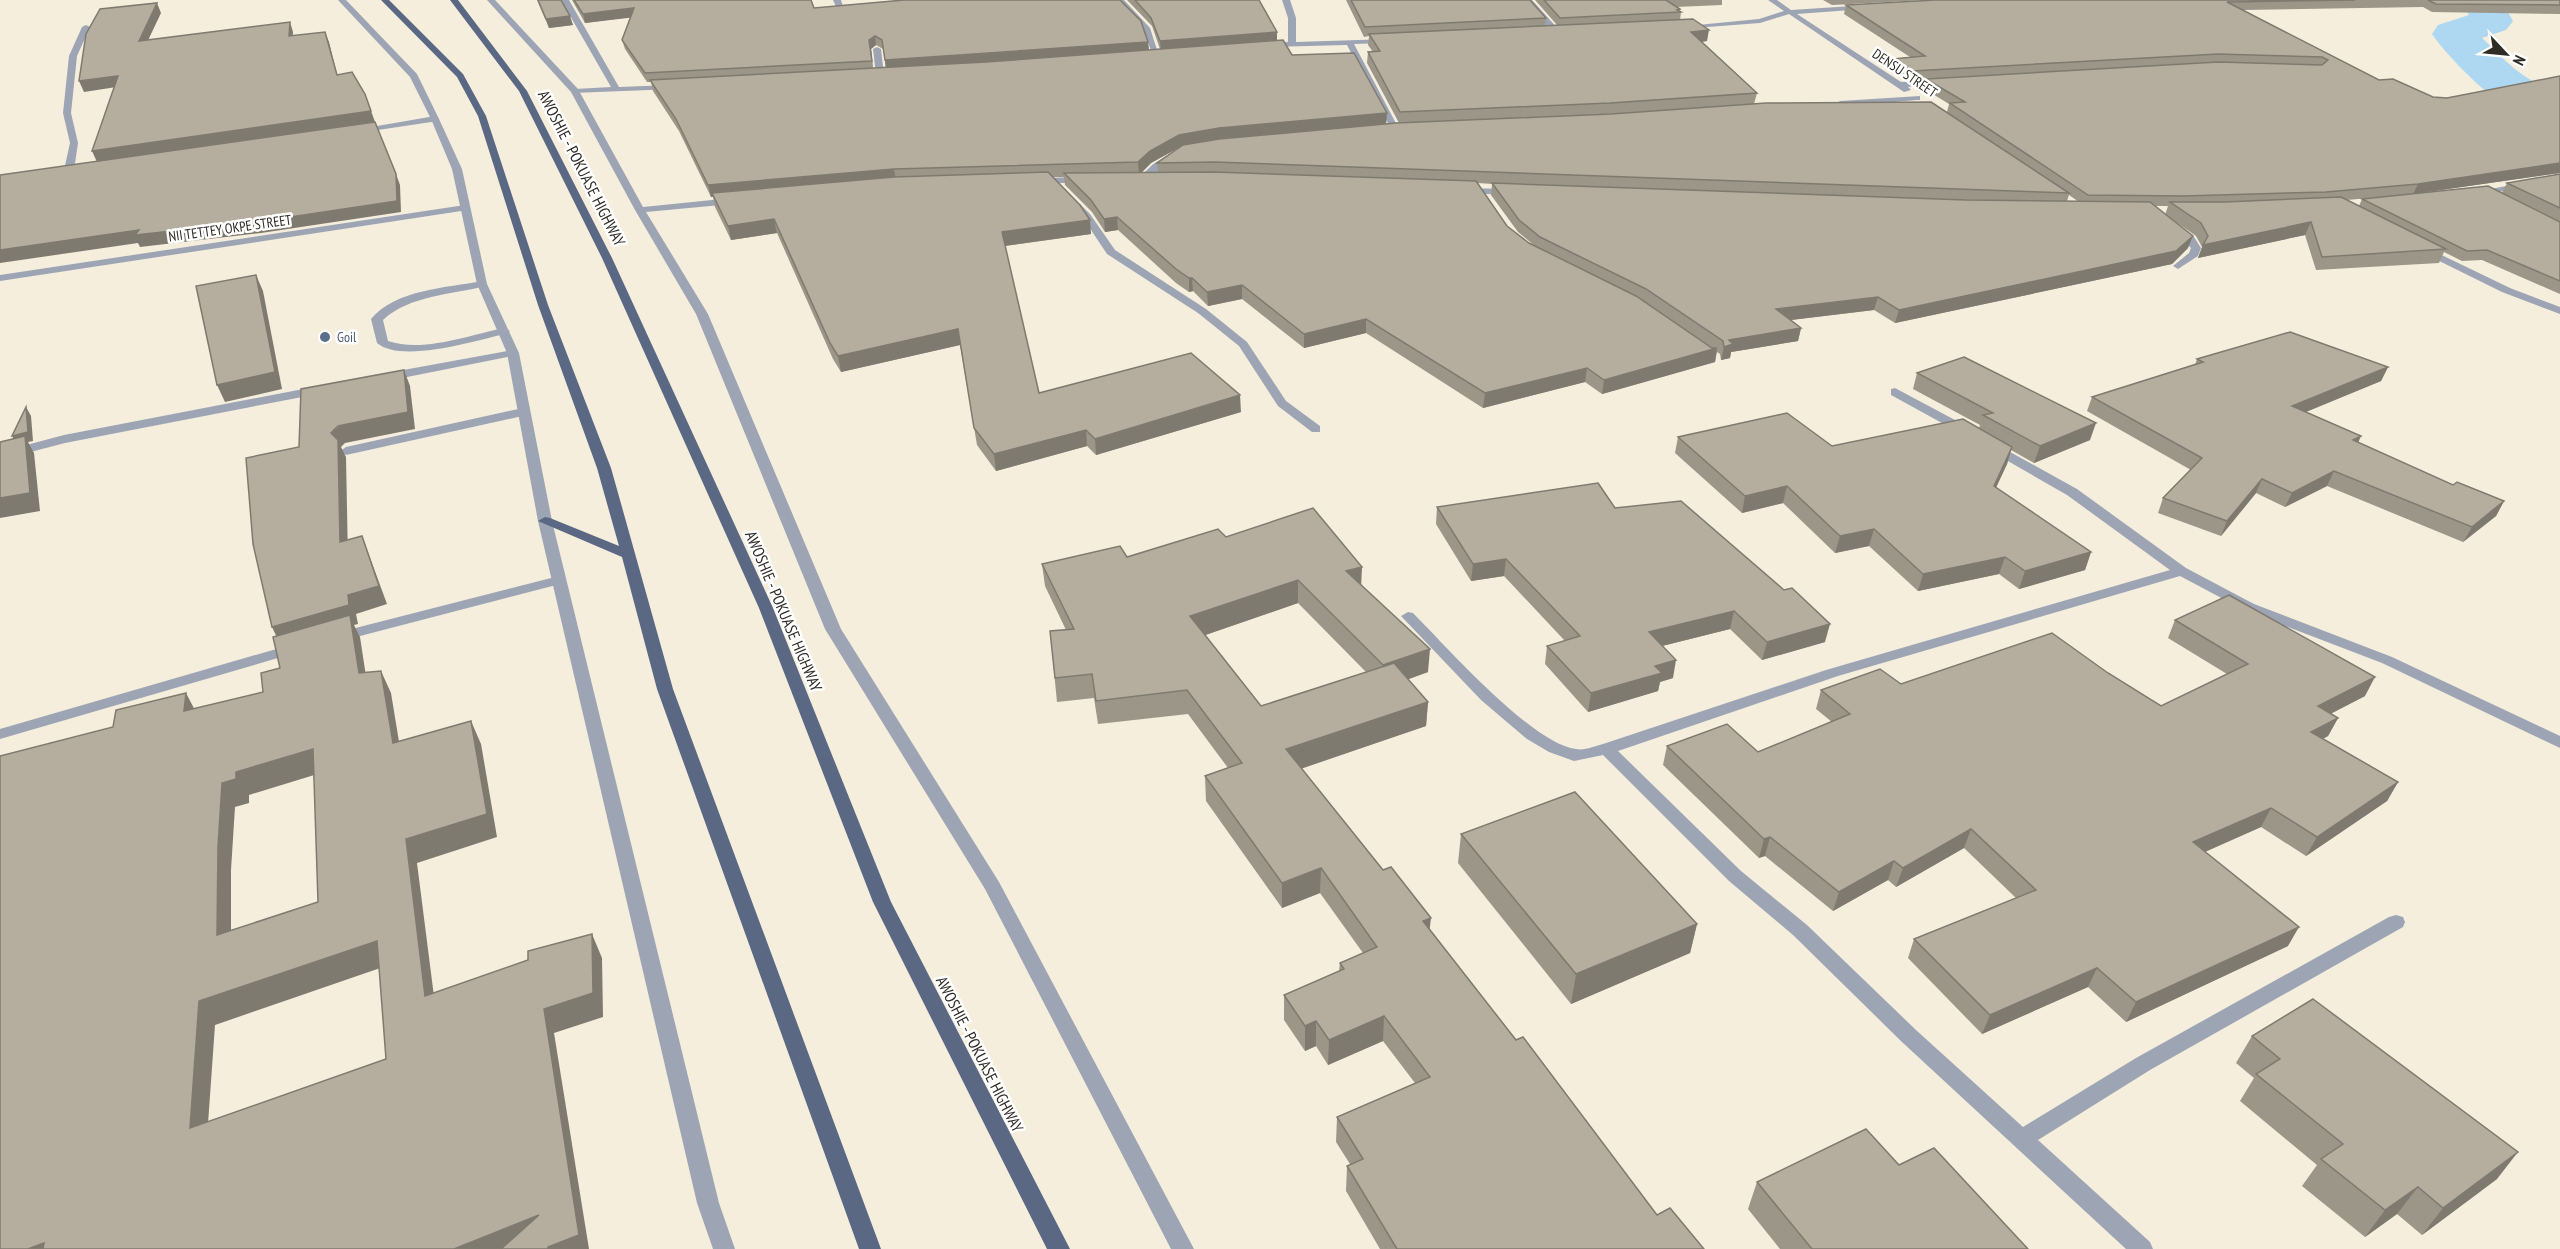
<svg xmlns="http://www.w3.org/2000/svg" width="2560" height="1249" font-family="'PT Sans Narrow',sans-serif">
<style>
.lines{fill:none;stroke-linecap:round;stroke-linejoin:round}
.river{fill:#aed7f1;fill-rule:evenodd}
.service{fill:#9da5b5;fill-rule:evenodd}
.minor{fill:#9da5b5;fill-rule:evenodd}
.tertiary{fill:#9da5b5;fill-rule:evenodd}
.primary{fill:#5a6884;fill-rule:evenodd}
.wall{fill:#9c9688;fill-rule:evenodd}
.shaded-wall{fill:#7f7a6f}
.building{fill:#b5ae9e;stroke:#7f7a6f;stroke-width:1.5;fill-rule:evenodd}
.service-dot{fill:#5c6f8a;stroke:#fff;stroke-width:2}
.labels{text-anchor:middle;dominant-baseline:central;stroke-width:5;stroke-linejoin:round;paint-order:stroke}
.far-street-label{font-size:14px;fill:#2f2c26;stroke:#fff}
.far-service-label{font-size:14px;fill:#4e5e75;stroke:#fff;text-anchor:start}
.street-label{font-size:16px;fill:#2f2c26;stroke:#fff}
</style>
<rect width="100%" height="100%" fill="#f5eedd"/>
<g class="lines">
<path class="river" d="M2461,0H2501L2513,21L2506,30L2482,38C2505,60 2527,86 2560,90V118C2545,116 2528,116 2514,110C2491,101 2446,55 2432,34L2438,25L2469,15Z"/>
<g class="service">
<path d="M482,281L487,284L486,286C451,295 410,295 383,320L388,341C423,353 469,335 504,328L510,331L508,333C479,340 401,364 377,343L371,319C396,289 447,288 482,281Z"/>
<path d="M523,408L527,409V415L346,455L340,451L346,447Z"/>
</g>
<g class="minor">
<path d="M561,0H569L619,87L672,85L676,87L675,89L572,93L571,91L575,89L611,87Z"/>
<path d="M833,0H841L845,13H839Z"/>
<path d="M1116,0H1124L1150,28L1159,56H1153L1143,29Z"/>
<path d="M1282,0H1290L1296,18V42L1390,39L1387,43L1354,44L1399,129L1398,131L1391,129L1347,45L1265,47L1268,43L1288,42V18Z"/>
<path d="M1524,0H1532L1560,31V35H1554Z"/>
<path d="M1768,0H1777L1791,10L1868,5L1865,9L1797,14L1901,82L1944,79L1948,81L1908,87L1911,90L1904,92L1789,14L1760,23L1681,29L1677,27L1759,19L1784,11Z"/>
<path d="M86,25L90,27L77,56L71,113L78,143L74,170L69,173L64,170L70,143L63,113L69,56L82,27Z"/>
<path d="M877,47L881,49L884,75L880,77L876,75L873,49Z"/>
<path d="M1920,96V100H1917L1840,107L1836,104L1840,101Z"/>
<path d="M435,116L439,119L438,121L358,133L354,130Z"/>
<path d="M1171,153L1179,155L1146,181H1140V177L1152,165Z"/>
<path d="M1074,204H1080L1090,214L1115,250L1206,309L1247,342L1286,401L1320,426V432H1312L1278,406L1239,346L1198,313L1107,254L1083,218L1072,206Z"/>
<path d="M465,205L468,206V210L0,281V275Z"/>
<path d="M2176,226L2194,237L2201,248L2198,256L2178,269L2173,266L2189,253L2191,248L2171,229Z"/>
<path d="M2423,246L2510,288L2560,307V314L2502,292L2419,251L2418,249Z"/>
<path d="M513,350L517,351V355L387,381L381,377L387,373Z"/>
<path d="M319,386L325,390L323,393L65,443L0,460V452L64,435Z"/>
<path d="M1895,388L1970,428L1972,431L1970,434H1962L1891,395V389Z"/>
<path d="M1992,442L2077,489L2186,568L2254,604L2392,657L2560,736V748L2382,663L2244,610L2180,576L1838,676L1618,751L1741,871L1807,925L1916,1030L2023,1127L2136,1058L2389,917L2396,915L2403,917L2405,922L2403,927L2150,1070L2038,1140L2150,1242L2153,1249H2126L1902,1042L1793,935L1729,881L1603,755L1574,761L1549,752L1527,739L1481,700L1401,616L1408,612L1413,613C1446,646 1532,744 1576,749C1584,751 1595,746 1603,744L1826,670L2170,570L2067,495L1987,449V443Z"/>
<path d="M559,576L566,580L564,583L337,642L329,637L332,634Z"/>
<path d="M297,643L302,645L305,648L302,651L0,739V729Z"/>
</g>
<g class="tertiary">
<path d="M338,0H346L417,74L439,119L462,169L487,284L519,353L552,521L719,1203L735,1249H713L697,1203L538,521L507,353L477,284L452,169L431,119L410,77Z"/>
<path d="M487,0H495L578,89L643,207L732,198L737,201L732,204L646,212L708,314L841,629L999,882L1194,1249H1171L985,889L825,629L696,314L635,210L571,92Z"/>
<path d="M2560,175V181L2476,196L2471,193Z"/>
<path d="M1086,177L1091,180L1089,182L1038,184L1033,181L1038,178Z"/>
<path d="M1460,188L1511,189L1516,192L1511,195L1463,193L1458,190Z"/>
</g>
<g class="primary">
<path d="M381,0H389L463,74L486,116L548,305L611,468L673,689L881,1249H859L657,689L622,557L538,521L545,517L550,518L619,546L597,468L538,305L478,116L457,77Z"/>
<path d="M450,0H458L527,91L612,258L773,608L891,902L1070,1249H1047L873,902L759,608L602,258L519,91Z"/>
</g>
</g>
<g class="wall">
<path d="M537,0H561L573,25L549,28Z"/>
<path d="M572,0H811L814,8L902,0H1120L1148,42L1149,50L1160,49L1152,26L1127,0H1259L1277,32V41L1292,55L1387,113L1386,124L1399,123L1367,63L1368,52H1373L1368,45L1369,36L1364,37L1346,0H1530L1546,18L1545,26L1557,25L1535,0H1722V5L1676,7L1680,9L1679,11L1681,12L1680,20L1707,41L1702,42L1757,93L1754,104L1947,112L1949,104L1923,88L1925,79L1910,80L1890,68L1892,59L1910,57L1844,14L1846,5L1935,0H2560V14L2432,12L2423,7L2243,10L2379,80L2433,97L2447,98L2560,76V173L2420,193H2502L2507,183L2560,174V294L2482,260L2462,261L2444,252L2439,263L2316,270L2305,235L2198,258L2202,247L2196,236L2166,215L2188,248L2172,264L1895,323L1874,310L1791,320L1801,328L1798,341L1731,352L1730,358L1721,360L1720,354L1717,352L1715,362L1602,394L1585,382L1483,408L1366,333L1304,348L1242,299L1208,306L1193,291L1189,292L1176,283L1118,230L1105,232L1092,212L1065,185L1064,177H1053L1091,234L1005,246L1039,393L1241,412L1096,455L1087,446L996,471L977,445L960,345L841,372L833,359L777,233L731,240L715,207L713,197H711L679,131L653,91L651,82H647L625,49L622,40L631,17L585,23ZM876,45L883,49L886,68H873L871,49ZM1180,147H1181L1157,163L1158,172H1142L1151,163ZM1478,183L1492,184L1491,195L1518,232L1535,246L1529,243L1507,226ZM2069,195L2079,202L2067,201ZM2391,196L2362,199L2359,206L2347,200ZM2155,206H2168L2165,215Z"/>
<path d="M1823,0H1925L1832,5Z"/>
<path d="M2197,359L2388,367L2381,381L2306,412L2358,443L2453,485L2504,501L2496,516L2463,542L2327,486L2285,507L2256,493L2221,536L2158,513L2163,498L2191,470L2087,411L2092,397L2195,365Z"/>
<path d="M1917,373L2090,440L2034,463L2011,450L2007,464L1996,487L2091,552L2085,570L2019,589L1999,574L1918,591L1869,546L1835,553L1783,503L1742,513L1675,453L1678,437L1832,446L1979,428L1980,425L1913,389Z"/>
<path d="M1437,507L1615,508L1825,642L1762,660L1730,629L1662,646L1673,678L1660,682L1658,691L1588,712L1545,664L1547,646L1565,641L1504,576L1471,581L1436,524Z"/>
<path d="M1226,537L1362,585L1428,672L1408,679L1428,702L1426,726L1301,768L1516,1040L1657,1215L1704,1249H1380L1346,1191L1347,1166L1350,1164L1336,1142L1337,1117L1415,1083L1383,1041L1328,1065L1316,1046L1305,1051L1284,1020V995L1339,971L1340,963L1363,953L1320,893L1282,908L1206,801L1205,776L1228,768L1188,714L1098,724L1094,698L1057,702L1050,631L1066,630L1045,586L1042,564L1127,557ZM1298,603L1366,672L1261,706L1205,635Z"/>
<path d="M2175,620L2365,696L2330,714L2338,718L2328,736L2323,739L2398,782L2387,801L2306,856L2261,827L2205,852L2288,946L2126,1022L2088,987L1982,1034L1908,958L1914,939L2016,898L1964,848L1896,887L1888,880L1833,911L1765,856L1759,858L1663,765L1667,746L1758,752L1832,722L1816,709L1821,690L1901,684L2108,673L2161,706L2227,674L2168,638Z"/>
<path d="M1461,834L1697,924L1690,953L1571,1004L1458,863Z"/>
<path d="M2252,1036L2497,1179L2422,1235L2397,1214L2365,1237L2302,1186L2317,1165L2240,1101L2254,1078L2236,1063Z"/>
<path d="M1899,1165L2028,1249H1780L1748,1209L1757,1182Z"/>
</g>
<g class="shaded-wall">
<path d="M157,3L161,13L143,51L139,41Z"/>
<path d="M634,8L636,17L585,23L583,14Z"/>
<path d="M570,16L573,25L549,28L546,19Z"/>
<path d="M290,22L293,32L292,46L289,36Z"/>
<path d="M1709,30L1707,41L1690,43L1691,32Z"/>
<path d="M325,32L329,42L340,86L337,75Z"/>
<path d="M1277,32V41L1161,51L1160,41Z"/>
<path d="M875,36L876,45L871,49L873,71L869,40Z"/>
<path d="M1148,42L1149,51L886,70L885,60Z"/>
<path d="M118,76L123,86L84,92L79,81Z"/>
<path d="M365,94L375,122L97,162L92,151Z"/>
<path d="M1387,113L1386,125L1219,140L1180,147L1151,163L1139,175L1138,162L1150,151L1179,135L1219,128Z"/>
<path d="M2560,163V173L2413,194L2418,184Z"/>
<path d="M894,169L896,182L712,193L713,197H711L708,185Z"/>
<path d="M396,174L400,185L401,212L261,233L140,247L138,243L0,263V250Z"/>
<path d="M1117,217L1118,230L1105,232L1104,219Z"/>
<path d="M774,219L777,233L731,240L728,226Z"/>
<path d="M1090,220L1091,234L1004,246L1002,232Z"/>
<path d="M2311,222L2305,235L2198,258L2203,245Z"/>
<path d="M2193,236L2188,248L2172,264L1895,323L1899,310Z"/>
<path d="M256,275L263,291L282,389L225,402L217,385Z"/>
<path d="M1189,278H1192L1193,291L1189,292Z"/>
<path d="M1242,285V299L1208,306L1207,292Z"/>
<path d="M1878,297L1874,310L1773,322L1776,309Z"/>
<path d="M1366,319V333L1304,348V334Z"/>
<path d="M1801,328L1798,341L1731,352L1730,358L1721,360L1724,347L1729,340Z"/>
<path d="M958,329L960,345L841,372L838,356Z"/>
<path d="M1717,348L1715,362L1602,394L1604,380Z"/>
<path d="M2388,367L2381,381L2286,420L2292,406Z"/>
<path d="M1587,368L1585,382L1483,408L1485,393Z"/>
<path d="M404,370L410,386L415,429L345,443L341,447L346,457L348,561L340,542L331,433Z"/>
<path d="M1240,395L1241,412L1096,455L1095,439Z"/>
<path d="M26,407L31,416L33,441L28,442L34,453L40,511L0,518V498L17,445L12,436Z"/>
<path d="M2096,423L2090,440L2034,463L2040,446Z"/>
<path d="M1086,430L1087,446L996,471L994,454Z"/>
<path d="M2361,436L2355,450L2353,440Z"/>
<path d="M2012,447L2007,464L1989,503L1994,486Z"/>
<path d="M2334,471L2327,486L2285,507L2292,493Z"/>
<path d="M2262,479L2256,493L2221,536L2227,521Z"/>
<path d="M1787,486L1783,503L1742,513L1745,496Z"/>
<path d="M2504,501L2496,516L2463,542L2472,527Z"/>
<path d="M1874,529L1869,546L1835,553L1840,536Z"/>
<path d="M362,536L369,555L387,604L356,614L358,624L354,625L360,637L369,696L281,646L272,627L348,595Z"/>
<path d="M2091,552L2085,570L2019,589L2025,571Z"/>
<path d="M2005,557L1999,574L1918,591L1923,574Z"/>
<path d="M1506,559L1504,576L1471,581L1473,564Z"/>
<path d="M1362,567L1361,589L1346,571Z"/>
<path d="M1298,580V603L1191,640L1190,616Z"/>
<path d="M1734,611L1730,629L1646,650L1649,632Z"/>
<path d="M1830,624L1825,642L1762,660L1767,642Z"/>
<path d="M1430,649L1428,672L1382,689L1383,665Z"/>
<path d="M1676,660L1673,678L1660,682L1658,691L1588,712L1591,693L1655,666Z"/>
<path d="M381,671L391,693L403,766L393,743Z"/>
<path d="M2375,677L2365,696L2309,725L2318,706Z"/>
<path d="M186,693L198,716L184,711Z"/>
<path d="M1428,702L1426,726L1286,774V749Z"/>
<path d="M2338,718L2328,736L2301,750L2311,732Z"/>
<path d="M471,721L481,744L497,837L417,863L437,1020L425,996L406,839Z"/>
<path d="M313,749L324,772L249,795V803L235,807L231,870V959L217,935L218,847L222,783L236,772Z"/>
<path d="M2398,782L2387,801L2306,856L2317,837Z"/>
<path d="M2271,808L2261,827L2184,861L2193,842Z"/>
<path d="M1971,829L1964,848L1896,887L1903,868Z"/>
<path d="M1770,837L1765,856L1759,858L1764,839Z"/>
<path d="M1894,861L1888,880L1833,911L1839,892Z"/>
<path d="M1321,868L1320,893L1282,908V883Z"/>
<path d="M1431,918L1428,943L1423,921Z"/>
<path d="M1697,924L1690,953L1571,1004L1576,974Z"/>
<path d="M2299,927L2288,946L2126,1022L2136,1002Z"/>
<path d="M592,934L602,958L603,1017L554,1033L589,1249H548L544,1009Z"/>
<path d="M377,941L389,965L215,1025L206,1152L190,1128L199,1001Z"/>
<path d="M2097,968L2088,987L1982,1034L1990,1015Z"/>
<path d="M1384,1016L1383,1041L1328,1065L1329,1040Z"/>
<path d="M1316,1021V1046L1305,1051V1026Z"/>
<path d="M2518,1152L2497,1179L2422,1235L2443,1208Z"/>
<path d="M2418,1187L2397,1214L2365,1237L2385,1210Z"/>
<path d="M539,1215L526,1249H454Z"/>
<path d="M44,1243L49,1249H28Z"/>
</g>
<g class="building">
<path d="M538,0H561L570,16L546,19Z"/>
<path d="M574,0H811L814,8L904,0H1120L1141,21L1148,42L885,60L882,40L875,36L869,40L872,61L645,73L622,40L634,8L583,14Z"/>
<path d="M1135,0H1259L1277,32L1160,41L1151,18Z"/>
<path d="M1351,0H1530L1546,18L1365,27Z"/>
<path d="M1544,0H1666L1680,9L1677,10L1681,12L1560,18Z"/>
<path d="M1935,0H2355L2227,2L2379,80L2393,79L2433,97L2447,98L2560,76V163L2418,184L2326,192L2183,196L2088,195L1950,103L1965,102L1926,79L2218,62L2322,65L2328,60L2322,57L2218,54L1912,71L1892,59L1925,56L1846,5Z"/>
<path d="M2428,0H2560V5L2436,4Z"/>
<path d="M157,3L139,41L290,22L289,36L325,32L337,75L352,72L365,94L371,111L92,151L118,76L79,81L86,34L100,9Z"/>
<path d="M1693,19L1709,30L1691,32L1757,93L1610,103L1400,112L1368,52L1380,51L1369,34Z"/>
<path d="M1283,40L1292,55L1354,53L1387,113L1219,128L1179,135L1150,151L1138,162L894,169L708,185L676,119L650,80L986,62Z"/>
<path d="M1931,102L2069,193L1214,162L1157,163L1183,145L1219,139L1396,123L1611,114L1766,103Z"/>
<path d="M375,122L396,174L397,201L257,222L135,235L139,230L0,250V175Z"/>
<path d="M1048,172L1080,205L1090,220L1002,232L1039,393L1191,353L1240,395L1095,439L1086,430L994,454L974,428L958,329L838,356L830,343L774,219L728,226L712,193L894,177Z"/>
<path d="M1214,172L1476,181L1507,226L1529,243L1636,296L1712,348H1717L1604,380L1587,368L1485,393L1366,319L1304,334L1242,285L1207,292L1192,278H1189L1176,269L1117,217L1104,219L1091,200L1064,173Z"/>
<path d="M2560,174V208L2507,183Z"/>
<path d="M1492,183L1966,200L2150,202L2193,236L2176,251L1899,310L1878,297L1776,309L1801,328L1729,340L1733,344L1724,347L1723,341L1646,289L1540,237L1519,220Z"/>
<path d="M2488,186L2560,222V281L2487,250L2467,251L2362,199Z"/>
<path d="M2341,197L2446,249L2322,257L2311,222L2203,245L2208,236L2201,223L2170,202H2225Z"/>
<path d="M256,275L275,372L217,385L196,286Z"/>
<path d="M2290,332L2388,367L2292,406L2361,436L2353,440L2453,485L2457,482L2504,501L2472,527L2334,471L2292,493L2262,479L2227,521L2163,498L2202,458L2092,397L2203,362L2197,359Z"/>
<path d="M1964,357L2096,423L2040,446L1983,415L1993,413L1917,373Z"/>
<path d="M404,370L408,412L338,426L331,433L338,440L340,542L362,536L379,586L348,595L349,605L272,627L253,544L246,458L299,447L301,389Z"/>
<path d="M26,407L28,432L12,436Z"/>
<path d="M1787,413L1832,446L1963,419L2012,447L1994,486L2091,552L2025,571L2005,557L1923,574L1874,529L1840,536L1787,486L1745,496L1678,437Z"/>
<path d="M25,436L30,493L0,498V442Z"/>
<path d="M1598,483L1615,508L1681,501L1784,590L1792,588L1830,624L1767,642L1734,611L1649,632L1676,660L1655,666L1662,673L1591,693L1547,646L1580,636L1506,559L1473,564L1437,507Z"/>
<path d="M1313,508L1362,567L1346,571L1430,649L1383,665L1298,580L1190,616L1261,706L1394,663L1428,702L1286,749L1383,870L1391,867L1431,918L1423,921L1516,1040L1523,1037L1657,1215L1670,1208L1704,1249H1397L1347,1166L1363,1159L1337,1117L1430,1077L1384,1016L1329,1040L1316,1021L1305,1026L1284,995L1344,969L1340,963L1377,947L1321,868L1282,883L1205,776L1242,763L1187,690L1096,701L1092,674L1055,678L1050,631L1074,629L1042,564L1120,546L1127,557L1218,529L1226,537Z"/>
<path d="M2229,595L2375,677L2318,706L2338,718L2311,732L2398,782L2317,837L2271,808L2193,842L2299,927L2136,1002L2097,968L1990,1015L1914,939L2036,890L1971,829L1903,868L1894,861L1839,892L1770,837L1764,839L1667,746L1727,724L1758,752L1850,714L1821,690L1880,669L1901,684L2052,633L2108,673L2161,706L2248,664L2175,620Z"/>
<path d="M350,615L359,673L381,671L393,743L471,721L487,814L406,839L425,996L528,960V951L592,934L593,993L544,1009L579,1235L548,1247V1249H501L539,1215L454,1249H43L44,1243L28,1249H0V756L113,727L116,710L186,693L184,711L263,692L261,673L280,668L273,637ZM313,749L318,902L217,935L218,847L222,783L236,779V772ZM377,941L386,1059L190,1128L199,1001Z"/>
<path d="M1575,792L1697,924L1576,974L1461,834Z"/>
<path d="M2313,999L2518,1152L2443,1208L2418,1187L2385,1210L2321,1159L2343,1144L2256,1074L2280,1059L2252,1036Z"/>
<path d="M1866,1129L1899,1165L1934,1148L2028,1249H1812L1757,1182Z"/>
</g>
<circle class="service-dot" cx="325" cy="337" r="6"/>
<g class="labels">
<g class="far-street-label">
<text transform="translate(1905 73) rotate(34)">DENSU STREET</text>
<text transform="translate(230 228) rotate(-8)">NII TETTEY OKPE STREET</text>
</g>
<g class="far-service-label">
<text x="337" y="337">Goil</text>
</g>
<g class="street-label">
<text transform="translate(582 168) rotate(63)">AWOSHIE - POKUASE HIGHWAY</text>
<text transform="translate(784 611) rotate(67)">AWOSHIE - POKUASE HIGHWAY</text>
<text transform="translate(980 1054) rotate(63)">AWOSHIE - POKUASE HIGHWAY</text>
</g>
</g>
<g transform="translate(2506 54) rotate(116)" stroke="#ffffff" stroke-width="4.5" paint-order="stroke">
<path d="M0-4.5L10 22L0 15L-10 22Z" fill="#2f2c26"/>
<text y="-9" font-size="16" font-weight="bold" text-anchor="middle" fill="#2f2c26">N</text>
</g>
</svg>
